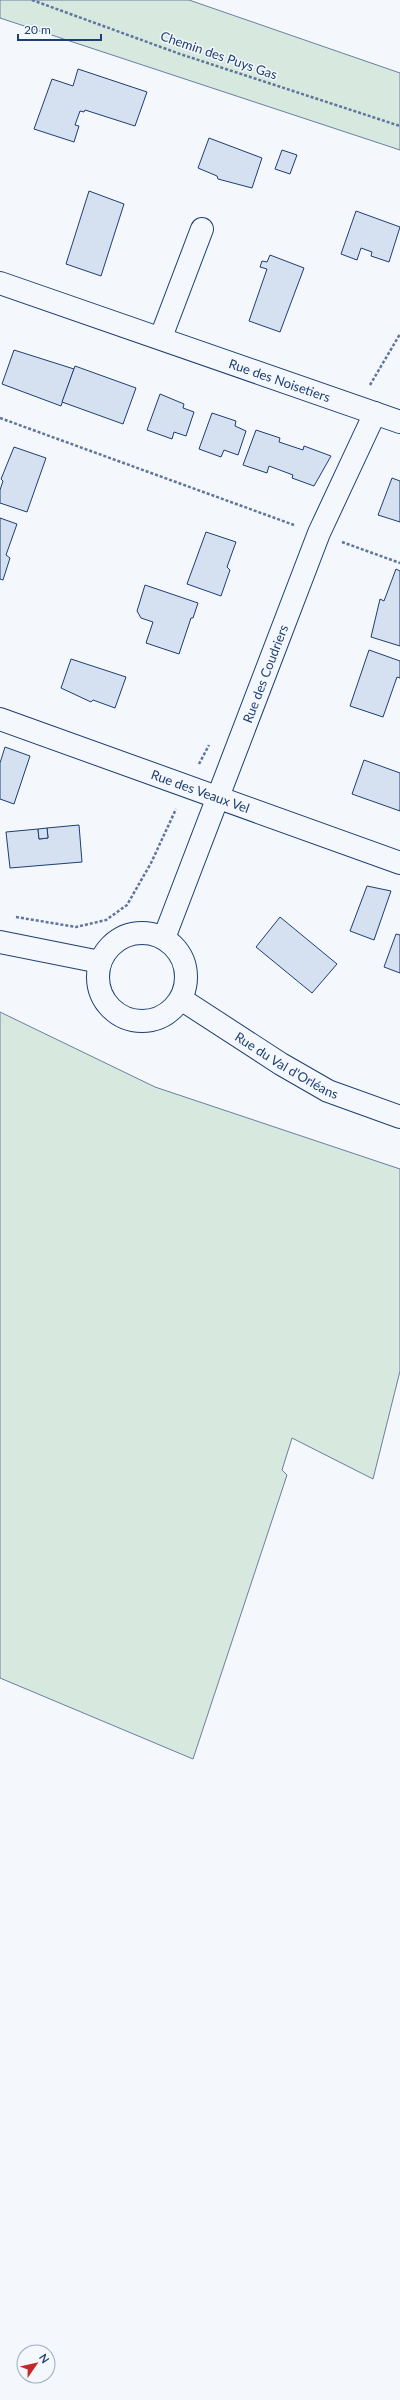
<svg xmlns="http://www.w3.org/2000/svg" width="400" height="2400" font-family="Lato,sans-serif">
<style>
.green{fill:#d7e8df;stroke:#687fa3}
.building{fill:#d5e0f0;stroke:#1d3f73}
.lines{fill:none;stroke-linecap:round;stroke-linejoin:round}
.minor-casing{stroke:#1d3f73;stroke-width:24}
.tertiary-casing{stroke:#1d3f73;stroke-width:24}
.path{stroke:#5e769c;stroke-width:2.5;stroke-dasharray:3 2;stroke-linecap:butt}
.minor{stroke:#f4f7fb;stroke-width:22}
.tertiary{stroke:#f4f7fb;stroke-width:22}
.labels{text-anchor:middle;dominant-baseline:central;stroke-width:3;stroke-linejoin:round;paint-order:stroke}
.street-label{font-size:13px;fill:#1d3f73;stroke:#f4f7fb}
</style>
<rect width="100%" height="100%" fill="#f4f7fb"/>
<g class="green">
<path d="M0,0H189L400,73V150L0,18Z"/>
<path d="M0,1012L155,1087L400,1169V1371L373,1479L292,1438L282,1470L287,1475L193,1759L0,1678Z"/>
</g>
<g class="building">
<path d="M78,69L147,92L135,126L85,110L84,112L80,111L75,125L79,126L74,142L34,129L52,79L73,86Z"/>
<path d="M209,138L262,158L252,188L218,179L217,176L198,168Z"/>
<path d="M282,150L297,155L290,174L275,169Z"/>
<path d="M89,191L124,204L101,276L66,264Z"/>
<path d="M356,211L400,227L389,262L371,256L372,252L361,248L357,260L341,254Z"/>
<path d="M270,255L304,268L280,332L249,321L267,269L260,267L262,261L267,262Z"/>
<path d="M14,350L74,369L61,406L2,384Z"/>
<path d="M75,366L136,388L123,424L62,402Z"/>
<path d="M160,394L184,404L183,408L194,412L186,436L174,432L172,439L147,430Z"/>
<path d="M212,413L236,421L235,426L246,431L238,455L224,450L221,457L199,449Z"/>
<path d="M256,430L280,438L279,442L303,450L304,446L331,456L314,486L292,478L293,475L269,466L267,473L243,465Z"/>
<path d="M14,447L46,458L27,512L0,503V490L3,481L1,479Z"/>
<path d="M392,478L400,481V522L378,515Z"/>
<path d="M0,518L17,524L6,555L10,558L3,580L0,579Z"/>
<path d="M206,532L236,542L227,567L230,570L221,596L187,584Z"/>
<path d="M396,569L400,571V646L371,637L380,599L384,601Z"/>
<path d="M145,585L198,603L193,618H191L179,654L146,643L153,622L141,618L137,611Z"/>
<path d="M369,650L400,661V678L397,677L383,717L350,706Z"/>
<path d="M71,659L126,677L115,708L93,700L91,702L61,688Z"/>
<path d="M5,747L30,756L14,804L0,799V763Z"/>
<path d="M364,760L400,773V811L352,794Z"/>
<path d="M79,825L82,862L10,868L6,832L38,829L39,839L48,838L47,828Z"/>
<path d="M47,828L48,838L39,839L38,829Z"/>
<path d="M367,886L391,891L374,940L350,931Z"/>
<path d="M280,917L337,964L312,993L256,947Z"/>
<path d="M396,934L400,935V973L384,967Z"/>
</g>
<g class="lines">
<g class="minor-casing">
<g id="minor">
<path id="s1" d="M0,283L400,422"/>
<path d="M161,337L202,229"/>
<path id="s2" d="M0,719L400,863"/>
<path id="s3" d="M164,938L319,533L375,413"/>
</g>
</g>
<g class="tertiary-casing">
<g id="tertiary">
<circle cx="142" cy="977" r="44"/>
<path d="M0,942L100,962"/>
<path id="s4" d="M181,999L281,1064L328,1091L400,1117"/>
</g>
</g>
<g class="path">
<path d="M32,0L180,54L400,126"/>
<path d="M370,385L400,334"/>
<path d="M0,418L294,525"/>
<path d="M342,542L400,563"/>
<path d="M199,764L209,745"/>
<path d="M16,917L76,927L106,920L127,905L151,863L176,809"/>
</g>
<use href="#minor" class="minor"/>
<use href="#tertiary" class="tertiary"/>
</g>
<g class="labels">
<g class="street-label">
<text transform="translate(219 55) rotate(19)">Chemin des Puys Gas</text>
<text stroke="none"><textPath href="#s1" startOffset="296">Rue des Noisetiers</textPath></text>
<text stroke="none"><textPath href="#s3" startOffset="283">Rue des Coudriers</textPath></text>
<text stroke="none"><textPath href="#s2" startOffset="213">Rue des Veaux Vel</textPath></text>
<text stroke="none"><textPath href="#s4" startOffset="125">Rue du Val d'Orléans</textPath></text>
</g>
</g>
<g transform="translate(36 2364) rotate(56)"><circle r="19" fill="#f4f7fb" stroke="#9eadc5"/>
<path d="M0-3L7 15L0 10L-7 15Z" fill="#c62828"/>
<text y="-6" font-size="11" font-weight="bold" text-anchor="middle" fill="#1d3f73">N</text>
</g>
<path d="M18 34v6h83v-6" fill="none" stroke="#1d3f73" stroke-width="2"/>
<text x="24" y="34" font-size="12" fill="#1d3f73" stroke="#f4f7fb" stroke-width="3" paint-order="stroke">20 m</text>
</svg>
